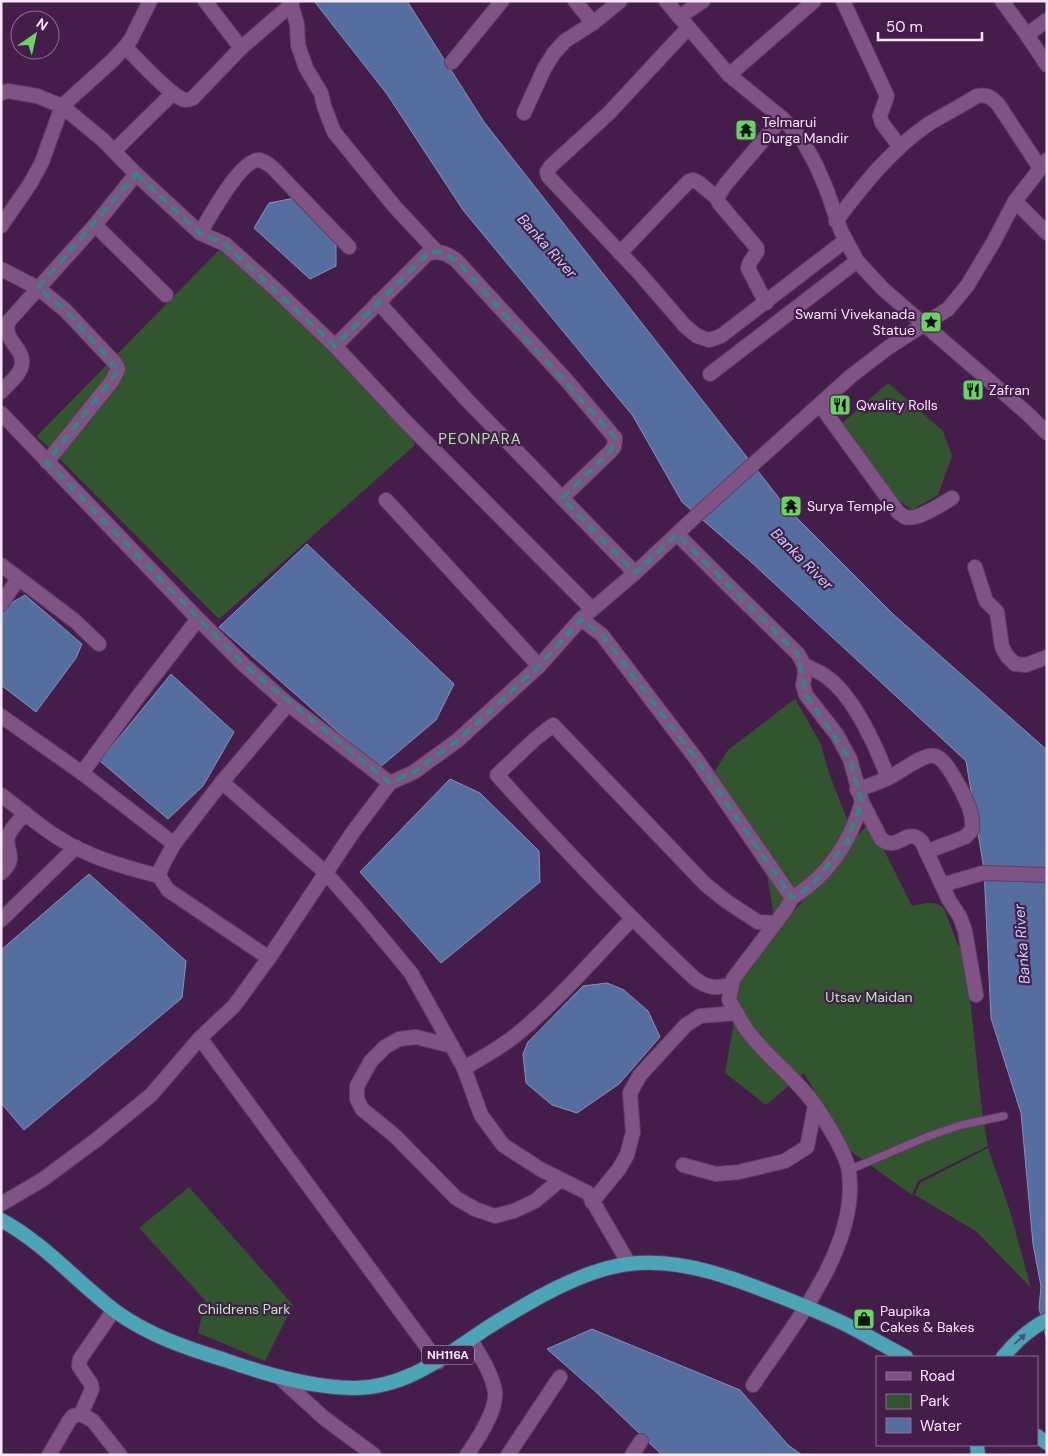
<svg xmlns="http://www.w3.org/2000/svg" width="1048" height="1456" font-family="'DM Sans',sans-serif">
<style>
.green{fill:#32542f}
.water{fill:#556e9f;stroke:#8692bb}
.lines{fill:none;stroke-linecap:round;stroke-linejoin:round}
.service-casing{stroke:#603e65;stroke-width:9}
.minor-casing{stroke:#603e65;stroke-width:16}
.tertiary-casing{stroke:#603e65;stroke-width:16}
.trunk-casing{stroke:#603e65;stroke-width:16}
.service{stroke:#7f5485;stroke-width:7}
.minor{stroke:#7f5485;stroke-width:14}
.tertiary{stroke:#7f5485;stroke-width:14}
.trunk{stroke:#4ba5b6;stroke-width:14}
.oneway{fill:#475375}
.marked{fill:none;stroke:#328783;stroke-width:4;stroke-dasharray:10 6;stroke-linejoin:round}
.labels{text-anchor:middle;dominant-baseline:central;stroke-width:4.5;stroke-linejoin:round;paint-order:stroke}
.shield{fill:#451d4a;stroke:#c4aac7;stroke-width:1}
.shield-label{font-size:12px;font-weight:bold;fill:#fae6fc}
.poi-label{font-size:14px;fill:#fae6fc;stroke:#451d4a;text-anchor:start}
.park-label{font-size:14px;fill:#b0efab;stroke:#451d4a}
.water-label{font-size:15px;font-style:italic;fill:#c3d3f1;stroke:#451d4a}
.neighbourhood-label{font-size:15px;letter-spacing:1px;fill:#aae1a5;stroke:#451d4a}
</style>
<rect width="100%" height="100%" fill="#451d4a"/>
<g class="green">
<path d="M225,244L405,421L415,445L219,619L37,436Z"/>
<path d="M888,383L943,431L952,456L938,495L912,510L876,484L832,432Z"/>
<path d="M795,699L820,742L830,776L853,834L775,923L764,857L724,801L715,771L728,750Z"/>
<path d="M867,825L885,852L912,906C923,904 935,899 944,909L958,945L965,951L982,1111L988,1146L918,1181L912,1195L849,1150L804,1073L766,1105L725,1073L737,1005L735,1000L738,977Z"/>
<path d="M988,1148L1010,1211L1031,1288L977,1232L915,1195L920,1183Z"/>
<path d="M189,1187L293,1305L265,1361L198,1333L205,1300L139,1228Z"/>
</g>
<g class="water">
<path d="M314,1H407L484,122L786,507L894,615L1047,750V1341L1039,1308L1041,1286L1033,1244L1021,1113L991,1018L984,869L966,761L750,561L682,502L633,416L463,210L387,94Z"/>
<path d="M295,198L336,243V266L310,279L254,228L269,203Z"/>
<path d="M307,544L454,684L436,720L379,768L219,627Z"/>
<path d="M25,595L82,644L76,658L36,712L1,685V609Z"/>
<path d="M171,674L234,732L203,786L168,819L100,761Z"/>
<path d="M450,779L480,793L539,851L540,882L441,963L360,872Z"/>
<path d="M89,874L186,961L182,998L24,1130L1,1103V950Z"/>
<path d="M607,983L624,990L648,1011L660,1037L619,1084L577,1113L552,1105L526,1083L523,1054L528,1042L583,986Z"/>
<path d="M592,1329L740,1390L788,1445L802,1455H662L596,1392L547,1349Z"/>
</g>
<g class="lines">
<g class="service-casing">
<path id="service" d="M849,1170L929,1136L961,1125L1004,1116"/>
</g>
<g class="minor-casing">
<g id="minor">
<path d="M205,1L241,48"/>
<path d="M290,1L297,24L298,45L306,68L321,93L324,106L334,132L395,207L436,251"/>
<path d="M575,1L593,23"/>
<path d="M843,1L887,96L880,116L882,123L900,147"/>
<path d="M1002,1L1027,35L1047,65"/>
<path d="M679,17L703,1"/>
<path d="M688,28L609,113L551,166L547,172L548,176L641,275L685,326L697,336L709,340L721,336L846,240"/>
<path d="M1027,35L1047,20"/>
<path d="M125,47C139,60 166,91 182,99C186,101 189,100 193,98L241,48L292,4"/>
<path d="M452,62L502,1"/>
<path d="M729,75L814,1"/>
<path d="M1,93L8,91L37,96L62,106L103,140L136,174L200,233L225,244L272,286L335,346L405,421L592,609"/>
<path d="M524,113L544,69L554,53L565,41L593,23L620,1"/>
<path d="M114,151L173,93"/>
<path d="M1015,201L1047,233"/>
<path d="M836,221C863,185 890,151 927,125C943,115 961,106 977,96C987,94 991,97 998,104L1040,168"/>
<path d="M95,225L166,295"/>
<path d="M1,226L30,184L42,162L62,106L112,61L125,47L131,39L150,1"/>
<path d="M200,233C209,218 240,160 259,160C265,161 269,165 273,168L349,247"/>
<path d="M620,253L689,181L693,180L699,183L717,198"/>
<path d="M1,269L38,288L65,310L115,363L118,369L112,381L47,462"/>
<path d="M378,302L467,400L635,573"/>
<path d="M766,303L748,268L750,262L757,252V248L719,203L717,198L725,185L782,118"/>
<path d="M335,346L427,254C439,250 446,253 456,260L568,382L615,438L614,447L610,452L562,498"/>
<path d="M710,374L857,261"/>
<path d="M1,392C7,385 18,377 21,368C28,349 0,340 9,321L95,225L136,174"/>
<path d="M820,405L898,512C901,514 903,516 905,517C918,521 941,504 952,498"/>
<path d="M1,413L198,619L243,664L288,704L390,783"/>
<path d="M386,500L539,666"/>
<path d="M677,534L731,588L798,654L804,665L805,673L803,685L806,695L837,735L850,759L862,802L881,839C898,853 907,825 922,842L949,900L960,917L965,931L976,995"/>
<path d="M1,565L75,621L99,644"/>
<path d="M975,567L986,601L997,612L1002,647L1007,656L1015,664L1026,665L1047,657"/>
<path d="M1,604L18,579"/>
<path d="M581,619L602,635L697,760L792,898L786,909L733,979L729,1000C736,1011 741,1023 749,1033C769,1059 796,1078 815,1105C825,1120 847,1155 849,1172C859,1247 792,1326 753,1385"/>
<path d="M804,665C812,669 821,672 828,678C854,697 877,748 888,778"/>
<path d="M1,716L82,773L174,844L222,782L288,704"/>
<path d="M82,773L137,698L198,619"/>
<path d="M222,782L326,873L362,914L411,973L464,1068L481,1115L503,1145L540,1169L588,1193L629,1264"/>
<path d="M857,790C868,786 880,782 890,777C901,772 923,753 935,756C945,759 954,777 959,786C966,799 974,814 972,830L965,837L926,852"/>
<path d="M1,795C20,809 38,825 57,837C88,857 124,867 159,876"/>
<path d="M174,844L161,868L159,876L168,890L269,958"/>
<path d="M1,873C19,857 4,851 8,836C11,828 20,820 25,813"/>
<path d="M942,885L983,873L1047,875"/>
<path d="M792,898C829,875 850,843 862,802"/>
<path d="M1,920L76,847"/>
<path d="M732,985C715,988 708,989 694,978C625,913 560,845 497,775L535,739L553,725L705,884L726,901L758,922L775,923"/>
<path d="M200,1038L438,1362"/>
<path d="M452,1046L416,1037L399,1039L385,1047L371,1061L357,1086V1099L362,1109L395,1136L456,1198L475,1209L495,1216L514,1211L535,1201L560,1180"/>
<path d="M464,1068C482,1058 500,1048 516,1035C558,1001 594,958 632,919"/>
<path d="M683,1165L716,1174L739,1172L785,1161L807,1147L815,1106"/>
<path d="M592,1202L619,1169L627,1155L633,1132L630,1093L640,1075L686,1025L700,1016L737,1013"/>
<path d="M1,1204L42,1180L96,1140L151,1095L200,1038L234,1006L269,958L353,832L390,783L414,772L458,740L539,666L581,619L635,573L697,515L851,376L889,347L948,309L967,286L993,243L1015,201L1047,160"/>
<path d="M279,1377L324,1418L374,1455"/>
<path d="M81,1414L92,1389L91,1384L79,1366L80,1359L114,1310"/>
<path d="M49,1455L69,1421L73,1416L81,1414L93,1421L120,1455"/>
<path d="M467,1455C477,1440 497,1411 495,1392C492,1373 480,1356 471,1340"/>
<path d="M508,1455L560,1377"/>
<path d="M632,1455L641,1441"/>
</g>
</g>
<g class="tertiary-casing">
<path id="tertiary" d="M666,1L729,75L782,118L803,141L816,165L826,188L841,231L857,261L883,289L1028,414L1047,433"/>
</g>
<g class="trunk-casing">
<g id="trunk">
<path d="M1,1220C44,1243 77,1282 115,1311C148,1335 186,1348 225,1360C265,1374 309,1387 352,1388C405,1389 445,1356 487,1328C527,1303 581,1270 628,1264C683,1257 739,1280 789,1300C809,1308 829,1316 849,1326C868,1336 887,1347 906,1357"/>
<path d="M1003,1357C1016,1341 1029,1329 1047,1320"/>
<path d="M1037,1436L1047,1443"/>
<path d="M977,1445L978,1455"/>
</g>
</g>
<use href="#service" class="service"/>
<use href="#minor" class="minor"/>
<use href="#tertiary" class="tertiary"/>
<use href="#trunk" class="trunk"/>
</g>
<defs><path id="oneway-solid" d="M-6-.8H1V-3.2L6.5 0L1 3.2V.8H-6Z" transform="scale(1.25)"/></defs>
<use class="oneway" href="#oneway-solid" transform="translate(1020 1339) rotate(-43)"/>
<path class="marked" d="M136,174L200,233L225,244L335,346L427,254L436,251L456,260L615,438L610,452L562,498L635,573L677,534L798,654L806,695L850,759L862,802L847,842L810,887L792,898L697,760L602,635L581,619L539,666L458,740L414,772L390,783L243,664L47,462L119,370L65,310L38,288Z"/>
<defs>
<g id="temple-square" transform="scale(1.125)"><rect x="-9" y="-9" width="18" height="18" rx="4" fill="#6ad364" stroke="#451d4a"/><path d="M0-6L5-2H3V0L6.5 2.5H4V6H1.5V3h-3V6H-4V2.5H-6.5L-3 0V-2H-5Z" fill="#111"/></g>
<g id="sight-square" transform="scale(1.125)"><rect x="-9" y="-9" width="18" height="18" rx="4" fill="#6ad364" stroke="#451d4a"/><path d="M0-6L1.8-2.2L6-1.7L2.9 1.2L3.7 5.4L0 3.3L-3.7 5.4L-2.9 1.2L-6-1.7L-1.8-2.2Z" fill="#111"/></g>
<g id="restaurant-square" transform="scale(1.125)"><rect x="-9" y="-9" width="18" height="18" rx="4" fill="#6ad364" stroke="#451d4a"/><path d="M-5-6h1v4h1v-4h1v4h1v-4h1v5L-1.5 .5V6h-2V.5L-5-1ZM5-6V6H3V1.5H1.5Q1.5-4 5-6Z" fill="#111"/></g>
<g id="shop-square" transform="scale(1.125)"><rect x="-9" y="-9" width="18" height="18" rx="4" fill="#6ad364" stroke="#451d4a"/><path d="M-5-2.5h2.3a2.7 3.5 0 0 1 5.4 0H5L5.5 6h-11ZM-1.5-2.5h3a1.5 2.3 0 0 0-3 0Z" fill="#111"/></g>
</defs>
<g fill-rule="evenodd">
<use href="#temple-square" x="746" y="130"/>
<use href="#sight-square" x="931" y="322"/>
<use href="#restaurant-square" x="973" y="390"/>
<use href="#restaurant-square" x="840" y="405"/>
<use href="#temple-square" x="791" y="506"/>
<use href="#shop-square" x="864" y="1319"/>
</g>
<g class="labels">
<rect class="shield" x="422" y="1345.5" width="52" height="19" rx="4"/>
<g class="shield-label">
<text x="448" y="1355">NH116A</text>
</g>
<g class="poi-label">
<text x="762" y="122">Telmarui<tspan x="762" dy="16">Durga Mandir</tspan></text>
<text x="915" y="314" text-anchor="end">Swami Vivekanada<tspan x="915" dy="16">Statue</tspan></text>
<text x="989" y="390">Zafran</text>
<text x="856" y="405">Qwality Rolls</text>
<text x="807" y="506">Surya Temple</text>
<text x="880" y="1311">Paupika<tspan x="880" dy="16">Cakes &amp; Bakes</tspan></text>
</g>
<g class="park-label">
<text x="869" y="997">Utsav Maidan</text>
<text x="244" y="1309">Childrens Park</text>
</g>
<g class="water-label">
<text transform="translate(547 246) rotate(48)">Banka River</text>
<text transform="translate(802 559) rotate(45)">Banka River</text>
<text transform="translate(1022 944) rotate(-94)">Banka River</text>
</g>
<g class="neighbourhood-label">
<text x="480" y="439">PEONPARA</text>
</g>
</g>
<rect width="1048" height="1456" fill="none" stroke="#fae6fc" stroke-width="5"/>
<rect x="876" y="1356" width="162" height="90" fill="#451d4a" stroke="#8d6d91"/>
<rect x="886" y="1372" width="25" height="8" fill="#7f5485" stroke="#8d6d91"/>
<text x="920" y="1381" font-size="15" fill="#fae6fc">Road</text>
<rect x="886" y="1394" width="25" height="15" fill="#32542f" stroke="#8d6d91"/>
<text x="920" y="1406" font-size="15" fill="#fae6fc">Park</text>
<rect x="886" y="1418" width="25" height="15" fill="#556e9f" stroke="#8d6d91"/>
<text x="920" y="1431" font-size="15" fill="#fae6fc">Water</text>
<g transform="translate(35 35) rotate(34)"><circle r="24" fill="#451d4a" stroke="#8d6d91"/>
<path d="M0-4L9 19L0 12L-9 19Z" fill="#6ad364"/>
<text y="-8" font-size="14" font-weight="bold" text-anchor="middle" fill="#fae6fc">N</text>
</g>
<path d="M878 32v8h104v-8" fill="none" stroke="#fae6fc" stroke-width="2.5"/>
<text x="886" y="32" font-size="15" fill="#fae6fc" stroke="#451d4a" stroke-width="4" paint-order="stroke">50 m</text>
</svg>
